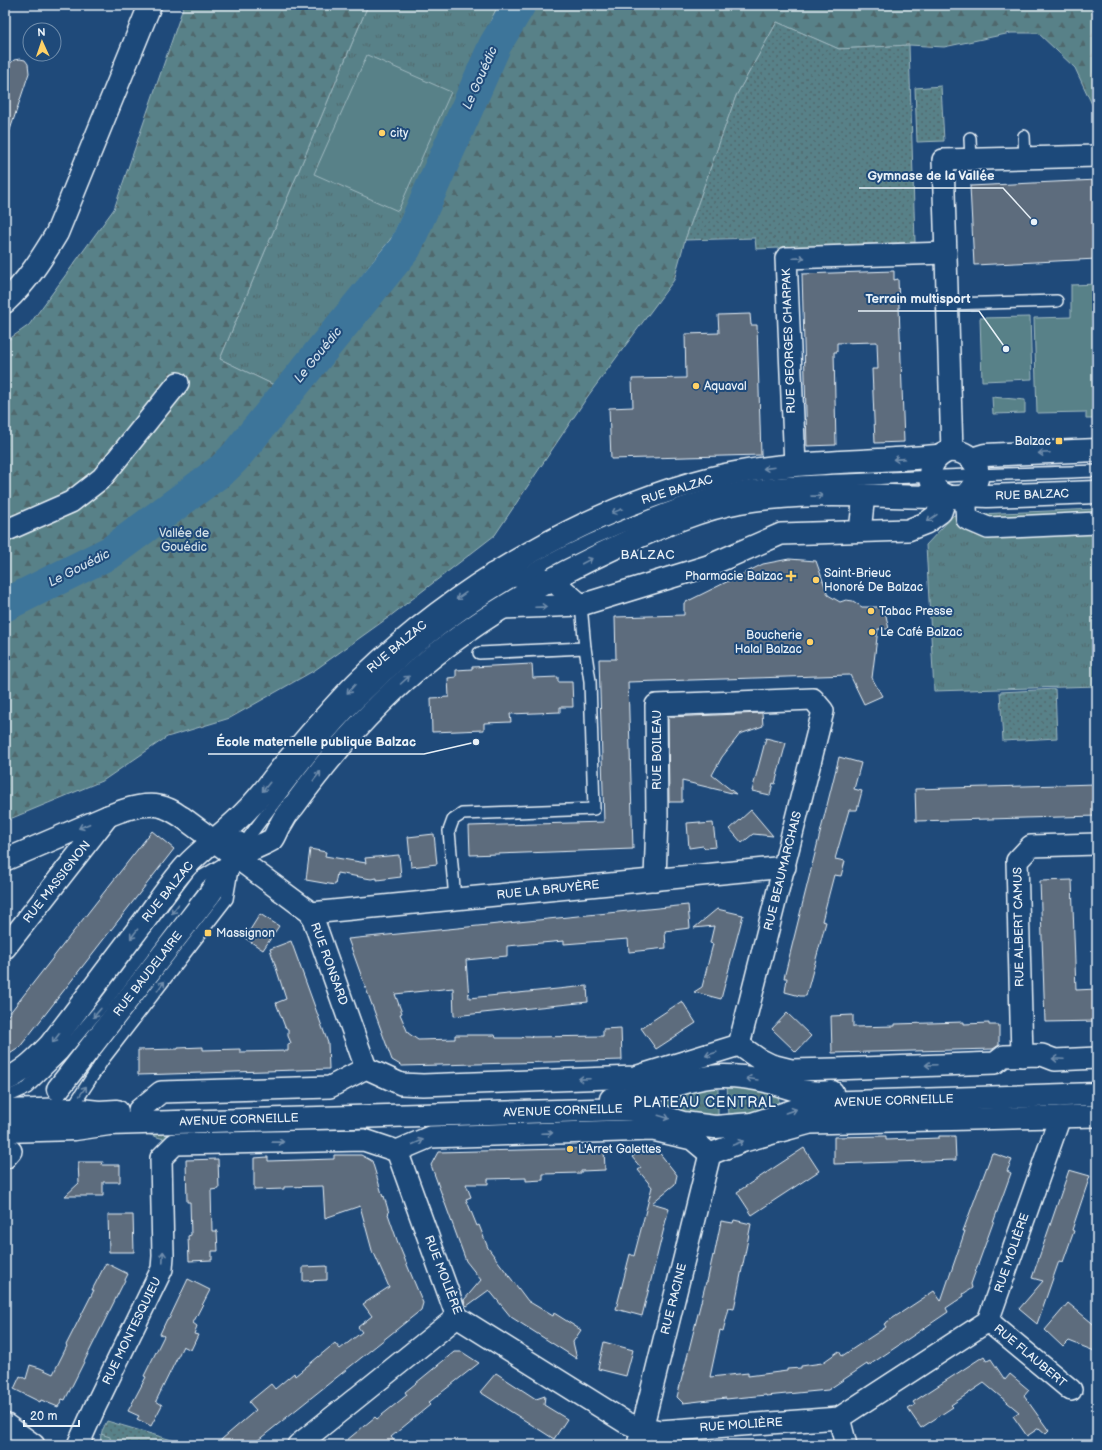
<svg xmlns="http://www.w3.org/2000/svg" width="1102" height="1450" font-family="'Balsamiq Sans',sans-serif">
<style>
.grass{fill:url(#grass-tufts);stroke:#a0b9c0}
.forest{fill:url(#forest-firs);stroke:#a0b9c0}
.park{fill:url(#park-dots);stroke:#a0b9c0}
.garden{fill:#588188;stroke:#a0b9c0}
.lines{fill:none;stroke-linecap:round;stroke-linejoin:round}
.river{stroke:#3e759a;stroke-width:33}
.building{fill:#5d6c7d;stroke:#e8f1f8}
.service-casing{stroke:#e8f1f8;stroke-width:14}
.minor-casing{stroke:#e8f1f8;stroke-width:24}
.tertiary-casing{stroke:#e8f1f8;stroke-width:25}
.secondary-casing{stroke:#e8f1f8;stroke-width:25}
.primary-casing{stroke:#e8f1f8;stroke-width:25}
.service{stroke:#1f4a7a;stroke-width:11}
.minor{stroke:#1f4a7a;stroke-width:21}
.tertiary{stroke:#1f4a7a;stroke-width:22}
.secondary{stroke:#1f4a7a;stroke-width:22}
.primary{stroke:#1f4a7a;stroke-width:22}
.oneway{stroke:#6f8dac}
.poi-dot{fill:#ffd166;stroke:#1f4a7a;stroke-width:1.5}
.labels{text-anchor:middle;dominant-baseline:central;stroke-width:4;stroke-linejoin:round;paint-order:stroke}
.poi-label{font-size:12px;fill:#e8f1f8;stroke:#1f4a7a;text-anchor:start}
.street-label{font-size:12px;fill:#e8f1f8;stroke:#1f4a7a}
.park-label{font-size:12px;fill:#d2e0e7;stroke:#1f4a7a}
.water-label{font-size:13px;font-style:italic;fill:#cedeea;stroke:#1f4a7a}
.neighbourhood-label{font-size:13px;letter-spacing:1px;fill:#e8f1f8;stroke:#1f4a7a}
.quarter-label{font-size:14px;letter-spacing:1px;fill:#e8f1f8;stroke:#1f4a7a}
.leader{fill:none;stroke:#e8f1f8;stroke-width:1.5}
.callout-dot{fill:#e8f1f8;stroke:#1f4a7a;stroke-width:1.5}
.callout-label{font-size:13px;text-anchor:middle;font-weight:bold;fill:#e8f1f8;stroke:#1f4a7a;stroke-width:4;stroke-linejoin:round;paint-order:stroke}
</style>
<defs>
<pattern id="grass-tufts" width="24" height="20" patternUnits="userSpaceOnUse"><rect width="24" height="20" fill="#588188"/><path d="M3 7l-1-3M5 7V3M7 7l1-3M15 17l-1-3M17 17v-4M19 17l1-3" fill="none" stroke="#50676c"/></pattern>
<pattern id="forest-firs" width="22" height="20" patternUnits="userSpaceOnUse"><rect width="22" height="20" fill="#588188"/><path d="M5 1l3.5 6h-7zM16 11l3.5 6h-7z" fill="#50676c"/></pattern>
<pattern id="park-dots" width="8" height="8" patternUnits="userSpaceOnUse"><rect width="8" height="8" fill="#588188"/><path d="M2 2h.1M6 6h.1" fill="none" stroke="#50676c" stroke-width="1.8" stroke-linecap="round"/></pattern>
</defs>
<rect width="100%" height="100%" fill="#1f4a7a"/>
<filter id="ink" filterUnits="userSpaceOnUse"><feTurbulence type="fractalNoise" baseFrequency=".025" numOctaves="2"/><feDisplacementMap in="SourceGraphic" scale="8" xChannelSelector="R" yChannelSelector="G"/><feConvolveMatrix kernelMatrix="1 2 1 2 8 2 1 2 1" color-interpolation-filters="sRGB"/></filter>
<g filter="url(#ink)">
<g class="grass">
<path d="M368,5H498L393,236L276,386L220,359Z"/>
<path d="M1097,509V686L934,691L926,545L954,515Z"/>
<path d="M718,1084V1116C706,1115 672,1115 666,1103L667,1098Z"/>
<path d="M727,1085H738L778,1094L779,1102C772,1112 741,1114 729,1116Z"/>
<path d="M181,1126L182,1134L167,1140L134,1130Z"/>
</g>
<path class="forest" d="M184,5H368L220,359L276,386L393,236L498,5H1097V115L1075,68L1038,33H1011L944,47L909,45L839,49L777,22L736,96L685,240L674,280L588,396L495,535L389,617L315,670L230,718L167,737L104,780L5,821V342L29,325L114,209Z"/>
<g class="park">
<path d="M777,22L839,49L909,45L915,242L756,249L755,238L685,240L736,96Z"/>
<path d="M941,86L944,141L917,142L915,88Z"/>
<path d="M1055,689L1057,738L1003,741L1000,692Z"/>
<path d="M1095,872H1097V964V955Z"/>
<path d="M107,1421L189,1445H100L102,1431Z"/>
</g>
<g class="garden">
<path d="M367,55L451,92L398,211L314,174Z"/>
<path d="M1097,284V419H1086V412L1037,413L1034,318L1071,317V285Z"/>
<path d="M1030,317L1032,379L982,381L980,318Z"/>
<path d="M992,397L1025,400V413L993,414Z"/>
<path d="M101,1434L110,1437L111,1445H100Z"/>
</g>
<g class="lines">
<path class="river" d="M5,605L111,552L223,469L234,458L405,248L495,45L519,5"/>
</g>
<g class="building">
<path d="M20,59L25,60L28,64L29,73L8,136H5V68L14,60Z"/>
<path d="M1097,180V259L974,265L970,186Z"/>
<path d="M894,271V280L898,279L904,442L875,443L872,369H878L877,342L837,343V352H834L836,445L807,446L802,274Z"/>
<path d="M750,314L751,325H757L761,455L611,459L609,408L633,407L632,379L686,378L685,334L719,333L718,315Z"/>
<path d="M789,559L816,561L828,595L840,602L846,600L853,601L862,607H884L889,629H878L872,678L882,696L864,704L850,675L628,682L633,849L470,855L469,826L604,822L599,659H616L615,617L684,615V603L763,564Z"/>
<path d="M532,664L533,678L558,677V682H572L573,707H560V712L510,714L511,722L484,723V730L432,732L431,698L449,697L448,678L456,677V670L472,669V667Z"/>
<path d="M762,713L763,726L740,734L722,757L712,775L736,794L682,781V802H669L668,717Z"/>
<path d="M766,738L786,743L775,784L773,783L770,795L752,791Z"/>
<path d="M839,757L861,763L854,789L862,791L857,810H849L835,859L845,861L841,876L834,875L822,921L826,922L806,996H800L785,992L787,978H784Z"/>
<path d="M1097,784V816L916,821L915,789Z"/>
<path d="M751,810L773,836L753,834L742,843L730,829Z"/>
<path d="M700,822V824L713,823L716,847L705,848L703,846L689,848L687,823Z"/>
<path d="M152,831L174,849L19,1048L5,1057V1019Z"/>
<path d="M434,834L437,864L411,867L408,837Z"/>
<path d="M310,849L326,852L325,856L366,863L365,858L399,855L401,877L377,880V878L371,879L337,873L335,885L306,880Z"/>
<path d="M1072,880L1076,990L1097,989V1021L1045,1022L1040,881Z"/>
<path d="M688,905L690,928L665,931L666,948L629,952L628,939L564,944V941L507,946V956L466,960L469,998L587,986L588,1002L454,1016L453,988L395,994L402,1013L400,1014L408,1033L418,1040L455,1039V1035H495L496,1038H522L524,1036H530L533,1037L603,1036V1029L621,1028L622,1060L402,1066L392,1060L348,939Z"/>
<path d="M717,909L743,915L721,999L694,992L702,987L713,944L710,943L714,926L694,928Z"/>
<path d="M260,914L279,926L263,950L245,938Z"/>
<path d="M291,941L328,1043L329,1069L138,1075V1050L178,1049V1048L203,1047V1050L240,1049V1052L288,1051V1044L291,1043L288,1036V1029L285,1027L276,1003L286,999L270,949Z"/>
<path d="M682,1001L696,1023L656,1049L641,1028Z"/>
<path d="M787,1013L811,1036L796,1052L772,1029Z"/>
<path d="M853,1015V1027L895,1026V1024L964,1022V1024L989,1023V1025H999V1045L993,1049L832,1053L831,1016Z"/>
<path d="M886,1136V1140L939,1138V1136H955L956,1160L834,1164V1137Z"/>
<path d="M654,1146L677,1175L675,1184L652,1203L669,1208L642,1316L616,1309L630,1254L634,1256L652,1187L638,1170L641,1168L632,1157L645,1147Z"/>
<path d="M604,1148L605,1170L581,1171V1173L543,1174V1180L526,1181V1178L488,1179V1184H466L471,1197L466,1199L477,1226L479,1225L488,1248L528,1301L553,1316L554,1313L581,1330L573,1342L577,1359L511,1317L489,1290L467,1306L465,1304L464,1300L481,1280L466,1261L431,1165L438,1152Z"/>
<path d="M804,1148L819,1171L752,1215L737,1192Z"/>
<path d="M992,1153L1012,1160L1007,1171L1011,1173L971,1284L972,1288L963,1294L964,1296L946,1308L948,1312L868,1366L867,1364L828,1390L766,1396V1395L726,1399V1398L683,1403L677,1397L706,1282H707L713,1255L714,1256L721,1221L733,1223L734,1220L751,1224L734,1309L729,1308L723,1331L720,1330L710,1377L748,1373V1376L787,1371V1369L801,1368V1366L822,1363L839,1351L842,1356L886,1327L884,1324L934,1291L941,1301L965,1231H963Z"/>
<path d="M334,1155H361L372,1161L383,1197L384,1196L389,1213L388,1214L398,1243L423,1303L421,1310L252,1445H215L256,1410L249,1402L271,1384L275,1389L294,1373L295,1376L335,1343L340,1349L362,1332L358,1327L372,1316L363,1304L389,1287L374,1253L373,1254L360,1206L325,1218L323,1186L284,1187V1189L254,1190V1158L268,1157V1161L334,1159Z"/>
<path d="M218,1159L219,1189L211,1190L212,1231H217L218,1251H212V1260L189,1261L188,1236L191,1235L190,1202H187L186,1160Z"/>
<path d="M78,1162H103L102,1165H120V1182H103V1196H65L79,1183Z"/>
<path d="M1069,1170L1090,1176L1072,1230L1074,1231L1063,1262L1059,1261L1037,1324L1019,1309L1043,1281L1032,1278Z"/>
<path d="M108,1215H133L134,1252H109Z"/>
<path d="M106,1263L128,1274L65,1400L62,1399L58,1407L41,1400L40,1402L14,1389L20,1376L26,1379L30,1365L40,1368L53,1374L67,1346L66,1345L94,1290H92Z"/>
<path d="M327,1266V1280L303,1281V1267Z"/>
<path d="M188,1279L210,1290L193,1323L197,1326L194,1334L198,1335L191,1350L183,1346L156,1401L162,1405L151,1426L137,1419L139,1416L128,1411L146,1377L144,1376L164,1336L160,1334L167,1319H169Z"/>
<path d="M1068,1303L1097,1327V1352L1069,1341L1063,1347L1045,1330Z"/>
<path d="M604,1342L633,1350L626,1376L598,1369Z"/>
<path d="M454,1352H462L479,1363L428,1403L430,1405L391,1437L398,1445H341L375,1417L377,1419L407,1395L405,1392Z"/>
<path d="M984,1356L987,1361L991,1359L1005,1380L1010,1374L1029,1390L1024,1396L1049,1431L1046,1434L1039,1428L1027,1436L1013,1416L1019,1412L984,1383L951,1405L953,1407L921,1428L908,1409L915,1405L913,1402Z"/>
<path d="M496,1373L536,1399L545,1396L544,1405L567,1419L554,1439L480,1392Z"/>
</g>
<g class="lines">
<g class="service-casing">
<g id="service">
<path d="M1024,136L1025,158"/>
<path d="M970,138L971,160"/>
<path d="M948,304L1057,301"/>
<path d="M479,653L585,648"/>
<path d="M240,849C274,803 309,755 348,713C425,632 518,569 621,527C655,514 689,499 725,491C772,481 820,481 868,479C944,475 1021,474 1097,471"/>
<path d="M455,899L449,831L453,820L462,814L594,809L590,681L585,648L581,605"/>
<path d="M5,1098L27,1088L62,1054L104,1004L199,878L226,862"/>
<path d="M70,1111L103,1060L227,899L232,870"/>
</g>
</g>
<g class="minor-casing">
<g id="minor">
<path d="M952,451L943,160L1097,156"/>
<path d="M795,465L786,258L946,253"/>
<path d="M967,495L966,508L967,519L988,528L1097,523"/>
<path d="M5,531L71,502L102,478L178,383"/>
<path d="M860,531L864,495"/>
<path d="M493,574L552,580L581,605"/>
<path d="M502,608L581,605L708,566L781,534L908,530L926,523L941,512L946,497"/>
<path d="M108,816C125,809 150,800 168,809C173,811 177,814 182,817L311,913L366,1068"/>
<path d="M5,860L108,816L5,948"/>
<path d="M655,880L657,818L656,705L813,699L823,711L739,1045"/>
<path d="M311,913L785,867"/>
<path d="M1022,1056L1017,861L1031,846L1097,844"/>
<path d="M139,1110L161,1092L330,1087L366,1068L401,1084L423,1085L635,1077L739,1045L759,1059L771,1065L791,1070L835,1069L995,1063L1004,1056L1042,1055L1055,1060L1097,1058"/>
<path d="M397,1151L457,1317L625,1422L632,1425L660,1431L839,1418L988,1321L1060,1117"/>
<path d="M5,1158L11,1151"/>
<path d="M988,1321L1071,1390"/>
<path d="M839,1418L846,1445"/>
<path d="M5,1424L34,1445"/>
<path d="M78,1445L95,1407L162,1269L163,1256L161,1158L175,1144L364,1140L397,1151L430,1137L653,1130L692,1139L710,1154L744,1141L810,1123L1097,1116"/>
<path d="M298,1445L457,1317"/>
<path d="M638,1445L710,1154"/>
</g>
</g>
<g class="tertiary-casing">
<g id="tertiary">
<path d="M948,451C965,449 983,463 976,482C974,487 970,491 967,495C932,507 915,464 948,451Z"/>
<path d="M972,459L985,455L1097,450"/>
<path d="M967,495L987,496L1097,492"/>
<path d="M235,857C242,853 268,843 273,839C276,835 278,828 281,824C284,818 288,812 293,807C319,771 348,736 380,704C450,633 539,582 629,541C665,525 701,509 740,502C808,490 878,497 946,497"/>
<path d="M5,1080C24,1072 36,1059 50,1045C81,1005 111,964 142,924C156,905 170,884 186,866C205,846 229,830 248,809C260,797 270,783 280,770C306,739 333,706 362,678C458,585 594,504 725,475C795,460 867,463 937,456"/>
<path d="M58,1089L209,895L235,857L238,843"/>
</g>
</g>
<g class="secondary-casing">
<path id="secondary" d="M5,302C27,282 42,258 57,233L150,5"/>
</g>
<g class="primary-casing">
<g id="primary">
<path d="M611,1099C650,1099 685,1076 724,1076C738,1076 753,1078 766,1081C778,1084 790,1089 802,1091C812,1093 822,1093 832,1092"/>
<path d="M5,1111L71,1109L99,1112L117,1111"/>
<path d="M5,1131L75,1129L109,1124L628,1109L651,1113L683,1123L715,1127L752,1124L818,1103L1097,1094"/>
</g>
</g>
<use href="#service" class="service"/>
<use href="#minor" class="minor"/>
<use href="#tertiary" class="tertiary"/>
<use href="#secondary" class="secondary"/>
<use href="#primary" class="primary"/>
</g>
<defs><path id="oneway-shaft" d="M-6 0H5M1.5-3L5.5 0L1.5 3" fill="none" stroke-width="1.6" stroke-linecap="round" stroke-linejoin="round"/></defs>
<g class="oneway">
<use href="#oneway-shaft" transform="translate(799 258) rotate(-2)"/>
<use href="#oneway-shaft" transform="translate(1044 453) rotate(177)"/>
<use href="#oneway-shaft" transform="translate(899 459) rotate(176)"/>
<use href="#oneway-shaft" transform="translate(769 468) rotate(173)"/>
<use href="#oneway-shaft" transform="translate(817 496) rotate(-1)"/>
<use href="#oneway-shaft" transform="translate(617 511) rotate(158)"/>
<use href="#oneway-shaft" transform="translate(932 518) rotate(145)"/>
<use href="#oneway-shaft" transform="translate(587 561) rotate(-28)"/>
<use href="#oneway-shaft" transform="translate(461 596) rotate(145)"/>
<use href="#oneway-shaft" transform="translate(541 607) rotate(-2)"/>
<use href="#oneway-shaft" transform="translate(405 680) rotate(-42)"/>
<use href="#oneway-shaft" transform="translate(351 689) rotate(132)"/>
<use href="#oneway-shaft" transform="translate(317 776) rotate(-52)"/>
<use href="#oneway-shaft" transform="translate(266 787) rotate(129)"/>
<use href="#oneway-shaft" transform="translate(84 826) rotate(157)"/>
<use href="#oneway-shaft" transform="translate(175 909) rotate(127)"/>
<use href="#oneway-shaft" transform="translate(134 934) rotate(127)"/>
<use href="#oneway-shaft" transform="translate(161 986) rotate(-53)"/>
<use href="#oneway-shaft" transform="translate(97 1013) rotate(130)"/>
<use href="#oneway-shaft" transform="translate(56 1038) rotate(127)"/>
<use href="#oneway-shaft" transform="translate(711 1054) rotate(162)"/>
<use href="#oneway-shaft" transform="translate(1058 1059) rotate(-177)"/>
<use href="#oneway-shaft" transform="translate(931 1065) rotate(178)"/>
<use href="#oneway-shaft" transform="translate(584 1079) rotate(178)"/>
<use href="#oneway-shaft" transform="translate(752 1079) rotate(-171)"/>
<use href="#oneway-shaft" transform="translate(83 1091) rotate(-55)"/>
<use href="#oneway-shaft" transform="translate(791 1111) rotate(-19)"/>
<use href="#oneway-shaft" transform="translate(664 1117) rotate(17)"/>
<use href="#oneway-shaft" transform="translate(547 1133) rotate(-2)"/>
<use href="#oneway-shaft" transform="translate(278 1142) rotate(-1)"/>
<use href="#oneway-shaft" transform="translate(418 1142) rotate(-24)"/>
<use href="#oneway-shaft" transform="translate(738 1143) rotate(-21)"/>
<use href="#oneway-shaft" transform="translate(163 1257) rotate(-88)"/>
</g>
</g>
<g class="poi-dot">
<circle cx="382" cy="133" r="4"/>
<circle cx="696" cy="386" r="4"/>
<rect x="1055" y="437" width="8" height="8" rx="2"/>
<path d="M789 570h4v4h4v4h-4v4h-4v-4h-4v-4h4z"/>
<circle cx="816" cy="580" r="4"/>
<circle cx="871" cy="611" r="4"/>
<circle cx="872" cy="632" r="4"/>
<circle cx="810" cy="642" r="4"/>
<rect x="204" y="929" width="8" height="8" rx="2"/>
<circle cx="570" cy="1149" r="4"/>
</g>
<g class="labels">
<g class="poi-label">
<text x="390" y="133">city</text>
<text x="704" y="386">Aquaval</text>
<text x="1051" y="441" text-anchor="end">Balzac</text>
<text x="824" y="573">Saint-Brieuc<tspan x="824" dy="14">Honoré De Balzac</tspan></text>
<text x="783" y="576" text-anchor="end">Pharmacie Balzac</text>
<text x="879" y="611">Tabac Presse</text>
<text x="880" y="632">Le Café Balzac</text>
<text x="802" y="635" text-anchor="end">Boucherie<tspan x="802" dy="14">Halal Balzac</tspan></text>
<text x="216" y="933">Massignon</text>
<text x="578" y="1149">L'Arret Galettes</text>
</g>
<g class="street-label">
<text transform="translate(789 341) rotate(-92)">RUE GEORGES CHARPAK</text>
<text transform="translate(677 490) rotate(-17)">RUE BALZAC</text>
<text transform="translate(1032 495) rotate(-2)">RUE BALZAC</text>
<text transform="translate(397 647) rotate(-40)">RUE BALZAC</text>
<text transform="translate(657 750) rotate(-90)">RUE BOILEAU</text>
<text transform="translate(783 871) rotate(-76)">RUE BEAUMARCHAIS</text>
<text transform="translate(57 882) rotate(-52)">RUE MASSIGNON</text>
<text transform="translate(548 890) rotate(-6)">RUE LA BRUYÈRE</text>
<text transform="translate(168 892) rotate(-51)">RUE BALZAC</text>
<text transform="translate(1019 927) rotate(-91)">RUE ALBERT CAMUS</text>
<text transform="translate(329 964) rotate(70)">RUE RONSARD</text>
<text transform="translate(148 974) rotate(-52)">RUE BAUDELAIRE</text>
<text transform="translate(894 1101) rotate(-2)">AVENUE CORNEILLE</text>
<text transform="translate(563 1111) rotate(-2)">AVENUE CORNEILLE</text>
<text transform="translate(239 1120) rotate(-2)">AVENUE CORNEILLE</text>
<text transform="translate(1012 1253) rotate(-71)">RUE MOLIÈRE</text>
<text transform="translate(443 1275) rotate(69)">RUE MOLIÈRE</text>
<text transform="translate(674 1299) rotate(-76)">RUE RACINE</text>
<text transform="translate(132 1331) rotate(-64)">RUE MONTESQUIEU</text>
<text transform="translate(1030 1356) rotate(40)">RUE FLAUBERT</text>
<text transform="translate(741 1425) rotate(-4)">RUE MOLIÈRE</text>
</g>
<g class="park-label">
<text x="184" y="533">Vallée de<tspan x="184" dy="14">Gouédic</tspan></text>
</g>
<g class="water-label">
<text transform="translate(480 78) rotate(-66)">Le Gouédic</text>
<text transform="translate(318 355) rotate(-51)">Le Gouédic</text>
<text transform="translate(79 568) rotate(-27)">Le Gouédic</text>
</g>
<g class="neighbourhood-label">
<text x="648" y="555">BALZAC</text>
</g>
<g class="quarter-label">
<text x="705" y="1102">PLATEAU CENTRAL</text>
</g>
</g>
<path class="leader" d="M1034 222L1003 188H859M1006 349L979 311H858M476 742L424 754H208"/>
<g class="callout-dot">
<circle cx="1034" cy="222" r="4"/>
<circle cx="1006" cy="349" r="4"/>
<circle cx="476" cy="742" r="4"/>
</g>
<g class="callout-label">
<text x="931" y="180">Gymnase de la Vallée</text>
<text x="918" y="303">Terrain multisport</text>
<text x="316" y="746">École maternelle publique Balzac</text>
</g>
<rect width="1102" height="1450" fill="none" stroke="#1f4a7a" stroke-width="20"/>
<rect x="10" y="10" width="1082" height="1430" fill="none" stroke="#e8f1f8" stroke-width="1.5" filter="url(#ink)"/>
<g transform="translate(42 42) rotate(357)"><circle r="19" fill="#1f4a7a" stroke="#6f8dac"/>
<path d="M0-3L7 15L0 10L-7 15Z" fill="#ffd166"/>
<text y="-6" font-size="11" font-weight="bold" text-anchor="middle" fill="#e8f1f8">N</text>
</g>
<path d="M24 1420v6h55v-6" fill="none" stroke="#e8f1f8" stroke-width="2"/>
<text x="30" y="1420" font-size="12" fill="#e8f1f8" stroke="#1f4a7a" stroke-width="3" paint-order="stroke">20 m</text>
</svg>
